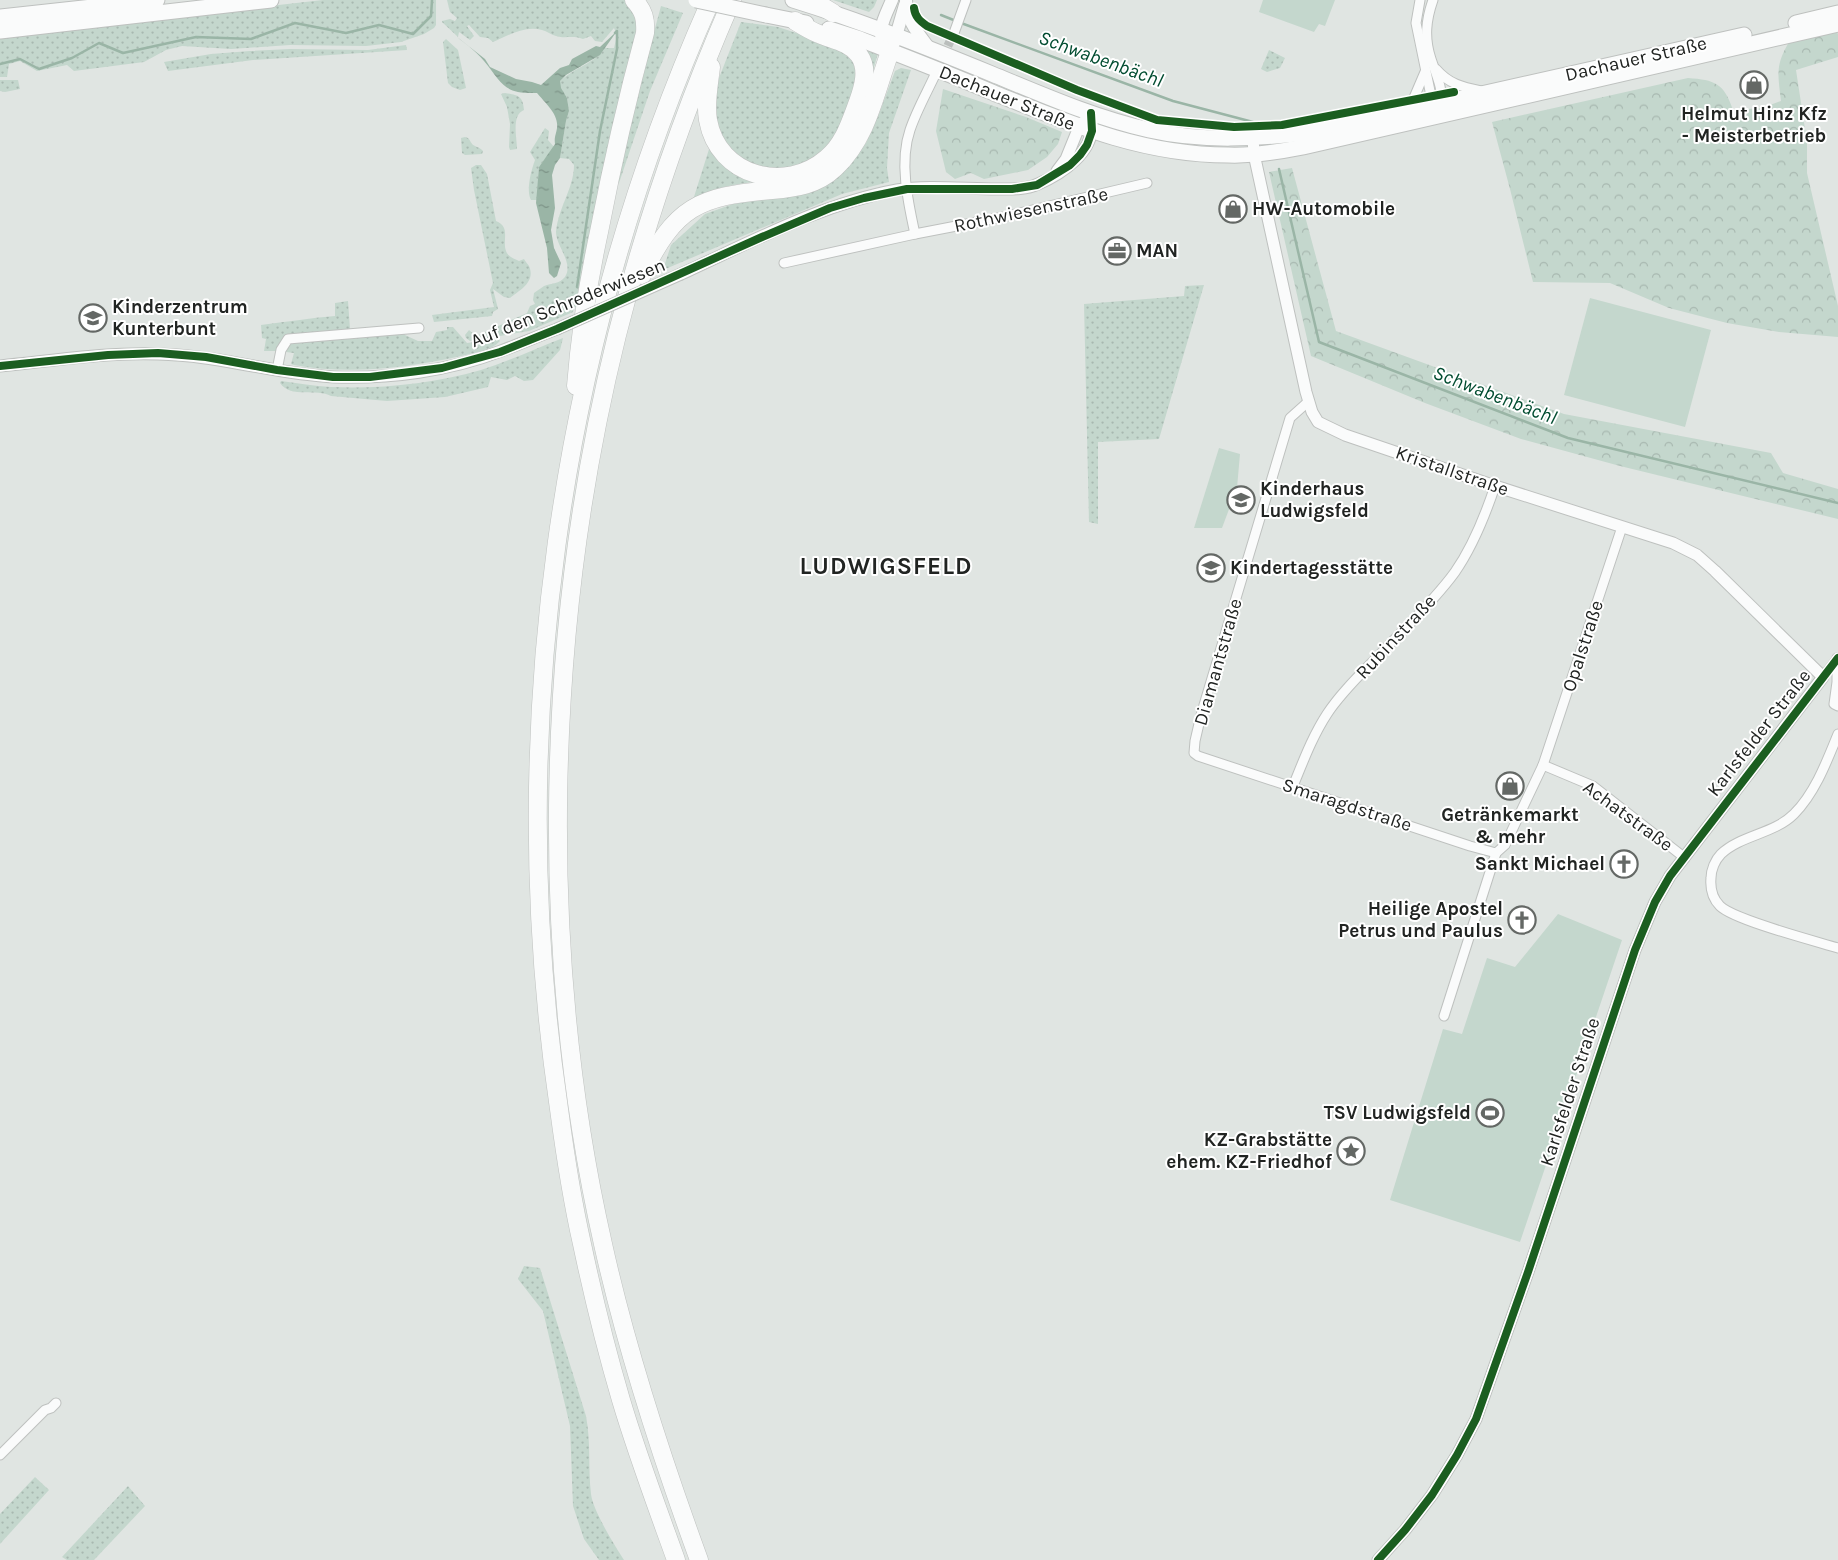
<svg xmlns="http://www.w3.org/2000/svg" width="1838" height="1560" font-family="Karla,sans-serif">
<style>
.grass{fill:url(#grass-dots)}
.forest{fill:url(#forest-crowns)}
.green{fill:#c4d7cd}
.water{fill:url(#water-ripples)}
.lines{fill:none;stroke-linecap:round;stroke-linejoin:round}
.stream{stroke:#9ab5a6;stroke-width:2.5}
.minor-tunnel{stroke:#babebc;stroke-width:9;stroke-dasharray:9 4.5;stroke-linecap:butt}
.minor-casing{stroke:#bec1bf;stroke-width:11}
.tertiary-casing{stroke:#bec1bf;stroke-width:13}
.secondary-casing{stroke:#bec1bf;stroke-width:14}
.primary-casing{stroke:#bec1bf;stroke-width:17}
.motorway-casing{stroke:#bec1bf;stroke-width:19}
.minor{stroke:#fafbfb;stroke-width:9}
.tertiary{stroke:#fafbfb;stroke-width:11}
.secondary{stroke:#fafbfb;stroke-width:12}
.primary{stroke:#fafbfb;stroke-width:15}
.motorway{stroke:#fafbfb;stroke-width:18}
.tertiary-bridge-casing{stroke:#bec1bf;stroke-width:13;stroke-linecap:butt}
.primary-bridge-casing{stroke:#bec1bf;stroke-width:17;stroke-linecap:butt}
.tertiary-bridge{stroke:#fafbfb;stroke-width:11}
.primary-bridge{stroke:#fafbfb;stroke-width:15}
.cycleway-casing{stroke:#fff;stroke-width:11}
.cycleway{stroke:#1b5e20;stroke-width:8}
.labels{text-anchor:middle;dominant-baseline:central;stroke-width:4;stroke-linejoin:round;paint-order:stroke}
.street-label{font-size:19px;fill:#212422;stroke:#fff}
.poi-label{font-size:19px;font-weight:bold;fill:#212422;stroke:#fff;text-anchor:start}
.water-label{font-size:20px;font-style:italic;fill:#014c30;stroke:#fff}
.district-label{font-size:24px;font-weight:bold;letter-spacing:1px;fill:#212422;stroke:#fff}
</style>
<defs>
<pattern id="grass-dots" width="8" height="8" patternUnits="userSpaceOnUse" patternTransform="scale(1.25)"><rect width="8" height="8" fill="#c4d7cd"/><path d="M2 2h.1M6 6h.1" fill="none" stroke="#a8b8b0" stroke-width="1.8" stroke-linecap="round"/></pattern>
<pattern id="forest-crowns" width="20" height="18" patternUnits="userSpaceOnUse" patternTransform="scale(1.25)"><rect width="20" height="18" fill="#c4d7cd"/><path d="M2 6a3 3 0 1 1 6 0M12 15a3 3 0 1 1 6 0" fill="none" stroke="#a8b8b0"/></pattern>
<pattern id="water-ripples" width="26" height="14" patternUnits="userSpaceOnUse" patternTransform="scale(1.25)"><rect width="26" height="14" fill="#9ab5a6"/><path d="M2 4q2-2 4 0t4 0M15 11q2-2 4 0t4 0" fill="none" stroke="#7d9387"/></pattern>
</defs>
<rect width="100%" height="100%" fill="#e0e5e2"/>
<g class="grass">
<path d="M323,0H436V25L434,28L424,34L401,42L366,46L290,45L231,49L182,46L166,50L144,62L74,71L67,65L37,71L20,61L9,64L7,77H0V36Z"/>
<path d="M447,0H625L630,3L641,21L578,307H574L573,312L529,331L470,341L466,338L465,335L469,330L476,336L527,313L530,306L535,304L533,300L534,293C537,291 541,288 544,286C552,283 559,284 565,277C574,263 556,246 556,232C558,208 574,188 574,165L569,159L560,158L566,121L569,111L567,98L560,88V81C574,68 595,63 605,48H614L617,35L614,28L602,42L595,41L591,36L583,39C572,35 565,39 556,36C551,35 547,31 542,30C525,25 507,36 493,42L488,38L480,37L469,25L467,26L474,36L470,40L459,32L458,37L442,22V21L450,19L455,21L457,18L450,12Z"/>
<path d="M833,0H877L874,7L869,12Z"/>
<path d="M661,6L683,13L650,91L619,183L614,181Z"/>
<path d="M741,22L778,27L836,46L854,63L859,82L838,137L818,158L788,173L765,170L737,158L723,141L713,112L717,83Z"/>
<path d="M446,39L458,50L466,88L460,90L452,87L448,83L443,42Z"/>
<path d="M406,45L407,50L253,60L168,71L164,62L211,54L250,51L290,49L368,50Z"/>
<path d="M862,46L878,53L870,81Z"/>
<path d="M1269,50L1285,58L1280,68L1267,72L1261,69Z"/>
<path d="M901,68L911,70L889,133L887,168L889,182L842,194L663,270L671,245L705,214L733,204L800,194L852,160L866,143L879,114L895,71Z"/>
<path d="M0,80H18L20,89L5,92L0,91Z"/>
<path d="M505,93C518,95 523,96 524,110C511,115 517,138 517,149L510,150L509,147L510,124L507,107L501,94Z"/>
<path d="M545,128L549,131L548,140L554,147L539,167L537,200H531C526,190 531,171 535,160L530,152Z"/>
<path d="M465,137C470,138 469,140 472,144C475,147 480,147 483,151L482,154L465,155L462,153L461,138Z"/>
<path d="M710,146L760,181C736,184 713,187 693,200Z"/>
<path d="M476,165H481L487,174L496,221C511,227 502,240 506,251C508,257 515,259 519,261L524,259C525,261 527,263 529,266C536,282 520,290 510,298L504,297L493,289L498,309L493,312L492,316L434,322L432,315L494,307L490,290L493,283L474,190L471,168Z"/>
<path d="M1204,285L1159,439L1098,442V524L1089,522L1084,304L1184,296L1185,286Z"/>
<path d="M348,301L350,329L294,334L285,337L276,351H264L266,339L262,338L261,325C286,322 310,318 335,316V303Z"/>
<path d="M447,327H453L467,343L498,339L500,341C491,351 473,353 461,356C407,368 350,375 294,365L291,364L294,353L286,352L290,344L296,340L404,332L405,335L418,341H432L436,332L447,330Z"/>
<path d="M563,338L560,350L533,380L524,381L515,376L507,380L491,377L488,387L445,397L387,401L331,396C317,388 291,399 280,383L281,381C298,383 314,386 331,387C381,389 432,384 481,370C509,361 535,349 563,338Z"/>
<path d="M524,1266L540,1268L586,1416C591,1442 588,1468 591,1494C593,1511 615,1546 624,1560H599L584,1539L573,1506L570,1426L543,1311L518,1279Z"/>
<path d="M35,1477L49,1490L0,1544V1514Z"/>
<path d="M128,1486L145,1506L94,1560H67L62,1557Z"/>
</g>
<g class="forest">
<path d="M1836,31L1838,34V57L1796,70L1807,142V173L1838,306V337L1779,332L1727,323L1669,308L1610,283L1533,282L1510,189L1492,122L1688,78C1715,80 1724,83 1733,110L1762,108L1781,101C1778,74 1775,66 1789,42Z"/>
<path d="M943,89L1026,117L1062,132L1058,144L1047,157L1028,170L984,179L971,173L955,179L946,172L936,131Z"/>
<path d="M1292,168L1336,331L1564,414L1771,453L1783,473L1838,489V519L1620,466L1521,439L1425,403L1311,356L1269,172Z"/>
</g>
<g class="green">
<path d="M1263,0H1335L1325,26L1319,24L1314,32L1259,12Z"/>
<path d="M1590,298L1711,330L1685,427L1564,395Z"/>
<path d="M1219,448L1240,454L1237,488L1222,528H1194Z"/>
<path d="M1558,914L1622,940L1520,1242L1390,1200L1443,1029L1462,1034L1487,958L1515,967Z"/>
</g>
<path class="water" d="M617,31L600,55L566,75L560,81L561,88L567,98L569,111L566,121L560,158L555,165L552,175L555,208L551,230L554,248L561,263L557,276L554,278L549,273L547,248L536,203L539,167L555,144C554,137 556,135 557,128C559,114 545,103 537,93C503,94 503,84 484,61C475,50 463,42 452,33L485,59L490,67L516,79L532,82L541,85L560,68L569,65L572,59L596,46L600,47Z"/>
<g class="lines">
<g class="stream">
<path d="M941,15L956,21"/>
<path d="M961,23L1173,101L1253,122"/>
<path d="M0,64L20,59L39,69L72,58L99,43L123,53L196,37L251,39L295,23L346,33L379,25L413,34L431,16L432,0"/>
<path d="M1279,169L1319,342L1568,438L1838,503"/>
<path d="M577,287L600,131L617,49V31L615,33"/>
</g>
<path class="minor-tunnel" d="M942,58L954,33"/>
<g class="minor-casing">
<g id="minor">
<path d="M1420,0L1416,23L1430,91L1435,106"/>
<path d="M1433,0C1426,20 1424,38 1431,59C1436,74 1443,89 1442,105"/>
<path d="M954,33L966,0"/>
<path d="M1436,69C1449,84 1462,87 1481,91"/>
<path d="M1404,110L1413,100L1425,72"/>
<path d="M915,234C908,202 899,162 910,130C916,112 926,94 934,77"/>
<path d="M784,263L915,234L1003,217L1147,183"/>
<path d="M277,370L281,350L288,339L419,328"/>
<path d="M1309,401L1290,418L1201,715L1195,741L1194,753L1198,756L1470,846L1496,853"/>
<path d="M1837,658V682L1834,704L1838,706"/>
<path d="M1823,677L1838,658"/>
<path d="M1838,734C1827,761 1815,793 1794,814C1774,834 1741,835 1721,854C1715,860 1711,870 1711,878C1710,889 1712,898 1720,906C1734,920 1815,941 1838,948"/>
<path d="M1543,765L1593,786L1685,858"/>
<path d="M1293,786C1303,762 1312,737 1327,714C1342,691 1364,671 1383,651C1407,626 1434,601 1455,572C1473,546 1485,516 1495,486"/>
<path d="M1496,853L1505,845L1543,765L1622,527"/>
<path d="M1444,1016L1496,853"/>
<path d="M0,1455L45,1410L51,1408L56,1403"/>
</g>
</g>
<g class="tertiary-casing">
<g id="tertiary">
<path d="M1253,138L1254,154L1306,392L1312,412L1318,422L1345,435L1495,486L1673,543L1697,555L1715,571L1823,677L1670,876L1655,902L1635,950L1528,1272L1476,1419L1457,1455L1432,1495L1405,1530L1378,1560"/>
<path d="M1057,171L1066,159L1079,127L1083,122"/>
<path d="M681,274C751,242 821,204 897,190C926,185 966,189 996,189C1010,189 1025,190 1038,184C1062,174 1094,152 1092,123"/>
<path d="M0,366C52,361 106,352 158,354C218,355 275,374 334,377C389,379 449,371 501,351C520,344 538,336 557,329"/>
</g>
</g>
<g class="secondary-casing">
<g id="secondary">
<path d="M892,0C884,19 876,30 885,50L897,36"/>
<path d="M906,0C906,20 918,33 929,48"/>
<path d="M894,43L905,5"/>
</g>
</g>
<g class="primary-casing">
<g id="primary">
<path d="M793,0C861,21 926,47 992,74C1043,95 1095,118 1149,130C1202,142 1258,139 1312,132L1744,35"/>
<path d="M766,15L806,23"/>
<path d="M0,17L157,0"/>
<path d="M1796,23L1838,13"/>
<path d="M829,29L860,39C905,57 950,74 994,93C1071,124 1143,155 1228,155C1253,156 1278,152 1303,147L1838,24"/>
<path d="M0,31L271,0"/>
</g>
</g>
<g class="motorway-casing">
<g id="motorway">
<path d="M812,0L833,13"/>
<path d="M711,67C709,85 705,103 708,120C718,177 786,194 827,158C844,144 850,123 858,102C863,88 869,69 859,55C849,42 833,40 819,34C811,31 803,26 795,21"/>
<path d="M642,275C675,207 698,196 772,190C796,188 817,185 835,168C868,137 875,92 890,52"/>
<path d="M576,386C580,334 588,283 599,232C612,165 627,99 645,33C646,19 644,11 634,0"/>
<path d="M676,1560C657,1507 637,1454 621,1400C606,1349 593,1296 582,1244C572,1200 565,1154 559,1109C504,736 557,345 711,0"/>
<path d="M699,1560C661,1456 627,1352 603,1244C537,952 545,625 617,335C646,220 685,108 732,0"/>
</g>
</g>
<use href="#minor" class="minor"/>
<use href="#tertiary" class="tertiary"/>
<use href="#secondary" class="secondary"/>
<use href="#primary" class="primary"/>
<use href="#motorway" class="motorway"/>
<g class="tertiary-bridge-casing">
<path id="tertiary-bridge" d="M557,329L681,274"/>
</g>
<g class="primary-bridge-casing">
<path id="primary-bridge" d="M696,0L766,15"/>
</g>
<use href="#tertiary-bridge" class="tertiary-bridge"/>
<use href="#primary-bridge" class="primary-bridge"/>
<g class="cycleway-casing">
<g id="cycleway">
<path d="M914,8C915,17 920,21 927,26L1077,90L1157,120L1234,127L1282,125L1454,92"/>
<path d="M0,366L108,355L158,353L206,357L277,370L333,377H370L442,368L500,352L557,329L762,237L830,208L864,198L907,189H1012L1037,185L1070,165L1080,155L1087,145L1092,131L1091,113"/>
<path d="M1378,1560L1405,1530L1432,1495L1457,1455L1476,1419L1528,1272L1635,950L1655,902L1670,876L1838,658"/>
</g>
</g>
<use href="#cycleway" class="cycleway"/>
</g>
<defs>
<g id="shop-ring" transform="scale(1.4375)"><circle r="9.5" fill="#fff" stroke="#646865" stroke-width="1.5"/><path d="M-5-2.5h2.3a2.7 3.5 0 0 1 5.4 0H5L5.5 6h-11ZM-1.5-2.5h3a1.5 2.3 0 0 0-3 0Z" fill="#646865"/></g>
<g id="office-ring" transform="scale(1.4375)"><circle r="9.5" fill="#fff" stroke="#646865" stroke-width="1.5"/><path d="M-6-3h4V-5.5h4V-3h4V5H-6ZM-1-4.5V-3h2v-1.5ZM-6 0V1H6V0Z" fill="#646865"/></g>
<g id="school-ring" transform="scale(1.4375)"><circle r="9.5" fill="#fff" stroke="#646865" stroke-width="1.5"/><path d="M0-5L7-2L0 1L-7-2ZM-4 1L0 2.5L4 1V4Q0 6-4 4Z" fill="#646865"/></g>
<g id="church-ring" transform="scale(1.4375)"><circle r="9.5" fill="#fff" stroke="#646865" stroke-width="1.5"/><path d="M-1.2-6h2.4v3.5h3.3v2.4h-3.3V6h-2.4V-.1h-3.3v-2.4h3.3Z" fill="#646865"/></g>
<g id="stadium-ring" transform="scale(1.4375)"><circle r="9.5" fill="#fff" stroke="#646865" stroke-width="1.5"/><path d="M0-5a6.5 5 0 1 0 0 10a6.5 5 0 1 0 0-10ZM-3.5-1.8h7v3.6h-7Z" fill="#646865"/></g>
<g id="sight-ring" transform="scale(1.4375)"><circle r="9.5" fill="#fff" stroke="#646865" stroke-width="1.5"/><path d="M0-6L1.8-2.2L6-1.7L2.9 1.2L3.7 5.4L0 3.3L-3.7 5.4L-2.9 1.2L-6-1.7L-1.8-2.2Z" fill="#646865"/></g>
</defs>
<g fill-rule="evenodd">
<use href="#shop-ring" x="1754" y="85"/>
<use href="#shop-ring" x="1233" y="209"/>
<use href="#office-ring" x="1117" y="251"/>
<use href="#school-ring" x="93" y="318"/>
<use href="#school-ring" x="1241" y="500"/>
<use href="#school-ring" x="1211" y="568"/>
<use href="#shop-ring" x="1510" y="786"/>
<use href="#church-ring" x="1624" y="864"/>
<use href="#church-ring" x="1522" y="920"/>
<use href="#stadium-ring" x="1490" y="1113"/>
<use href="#sight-ring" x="1351" y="1151"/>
</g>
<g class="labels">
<g class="street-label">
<text transform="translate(1636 59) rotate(-13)">Dachauer Straße</text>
<text transform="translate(1007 98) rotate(22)">Dachauer Straße</text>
<text transform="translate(1031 210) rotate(-12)">Rothwiesenstraße</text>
<text transform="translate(568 303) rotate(-22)">Auf den Schrederwiesen</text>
<text transform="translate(1452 471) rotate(19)">Kristallstraße</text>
<text transform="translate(1396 637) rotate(-47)">Rubinstraße</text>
<text transform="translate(1583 646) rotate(-72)">Opalstraße</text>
<text transform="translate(1218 662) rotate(-74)">Diamantstraße</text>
<text transform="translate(1759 733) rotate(-52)">Karlsfelder Straße</text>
<text transform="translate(1347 805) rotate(18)">Smaragdstraße</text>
<text transform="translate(1628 816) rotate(36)">Achatstraße</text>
<text transform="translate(1570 1092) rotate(-72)">Karlsfelder Straße</text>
</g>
<g class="poi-label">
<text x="1754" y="114" text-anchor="middle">Helmut Hinz Kfz<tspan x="1754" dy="22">- Meisterbetrieb</tspan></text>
<text x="1252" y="209">HW-Automobile</text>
<text x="1136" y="251">MAN</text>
<text x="112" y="307">Kinderzentrum<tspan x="112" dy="22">Kunterbunt</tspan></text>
<text x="1260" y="489">Kinderhaus<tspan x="1260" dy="22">Ludwigsfeld</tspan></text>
<text x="1230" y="568">Kindertagesstätte</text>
<text x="1510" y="815" text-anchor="middle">Getränkemarkt<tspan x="1510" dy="22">&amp; mehr</tspan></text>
<text x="1605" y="864" text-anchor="end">Sankt Michael</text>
<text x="1503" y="909" text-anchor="end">Heilige Apostel<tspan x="1503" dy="22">Petrus und Paulus</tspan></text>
<text x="1471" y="1113" text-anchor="end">TSV Ludwigsfeld</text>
<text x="1332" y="1140" text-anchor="end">KZ-Grabstätte<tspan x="1332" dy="22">ehem. KZ-Friedhof</tspan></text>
</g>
<g class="water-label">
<text transform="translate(1101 59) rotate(20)">Schwabenbächl</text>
<text transform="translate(1495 395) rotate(21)">Schwabenbächl</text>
</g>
<g class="district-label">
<text x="886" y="566">LUDWIGSFELD</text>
</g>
</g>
</svg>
